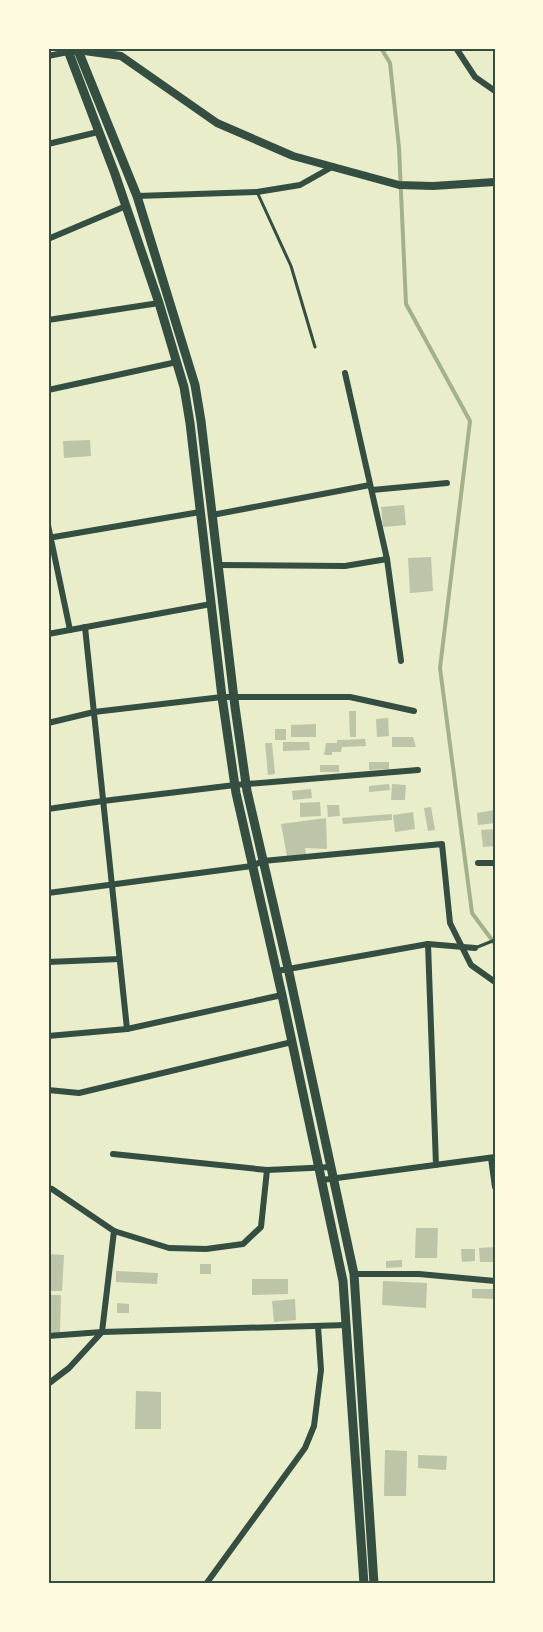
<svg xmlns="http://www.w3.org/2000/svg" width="543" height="1632" font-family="Lato,sans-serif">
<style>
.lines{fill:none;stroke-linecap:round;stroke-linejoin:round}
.stream{stroke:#a3b18a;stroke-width:4}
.building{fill:#bcc5a7}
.service{stroke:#344e41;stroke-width:3}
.minor{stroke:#344e41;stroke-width:6}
.tertiary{stroke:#344e41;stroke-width:8}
.secondary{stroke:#344e41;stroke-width:9}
.neatline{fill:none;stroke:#344e41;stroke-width:2}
</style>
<rect width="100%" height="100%" fill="#e9edc9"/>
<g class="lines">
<path class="stream" d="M381,48L390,63L399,148L406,304L470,421L440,668L472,913L495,944"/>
</g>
<g class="building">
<path d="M90,440L91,456L64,458L63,441Z"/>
<path d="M404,505L406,525L383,527L381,507Z"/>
<path d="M431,557L433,591L410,593L408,558Z"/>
<path d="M349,711H356V737H350Z"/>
<path d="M388,718L389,736L377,737L376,719Z"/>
<path d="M316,724V737H291V725Z"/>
<rect x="275" y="729" width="11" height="11"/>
<path d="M392,737H413L416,747H392Z"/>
<path d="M365,739L366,746L342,747L341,752H332V755H324L326,743H337V740Z"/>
<path d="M283,742H309L310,750L283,751Z"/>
<path d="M265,743H272L275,774L268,775Z"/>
<path d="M369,762H389V769L369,770Z"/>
<rect x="320" y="765" width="19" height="7"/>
<path d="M389,784L390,790L369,792V786Z"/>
<path d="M392,784L406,785L405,800H391Z"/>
<path d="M311,789L312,798L293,800L292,791Z"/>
<path d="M320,802L321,816L300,817V803Z"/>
<path d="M327,805H339L340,816L328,817Z"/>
<path d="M431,807L435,830L428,831L424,808Z"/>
<path d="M495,810V823L478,825L477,813Z"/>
<path d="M413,812L415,829L395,832L393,815Z"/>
<path d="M392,814V820L343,824L342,818Z"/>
<path d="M326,818L327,849L305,848L306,854L287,856L281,824Z"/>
<path d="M495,829V846L483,847L481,830Z"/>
<path d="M416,1228H438L437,1258H415Z"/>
<path d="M495,1247V1262H480L479,1248Z"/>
<path d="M461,1249H475V1261L462,1262Z"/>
<path d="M48,1254L64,1255L62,1291H48Z"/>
<path d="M402,1260V1267L386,1268V1261Z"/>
<rect x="200" y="1264" width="11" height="10"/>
<path d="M116,1271L158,1273L157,1284L116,1282Z"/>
<path d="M252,1279H288V1294L252,1295Z"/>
<path d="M383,1281L427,1283L426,1308L382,1305Z"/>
<path d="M472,1289H495V1299L472,1298Z"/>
<path d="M48,1295H61L60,1334L48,1333Z"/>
<path d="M295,1299L296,1320L274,1322L272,1301Z"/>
<path d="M117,1303L129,1304V1313H117Z"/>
<path d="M136,1391L161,1392V1429H135Z"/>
<path d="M385,1450L407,1451L406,1496H384Z"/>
<path d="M418,1455L447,1456L446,1470L418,1468Z"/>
</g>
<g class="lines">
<g class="service">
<path d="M258,194L291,266L315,347"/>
<path d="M475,948L495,940"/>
</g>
<g class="minor">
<path d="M456,48L475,77L495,91"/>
<path d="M48,56L68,52"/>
<path d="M48,144L98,132"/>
<path d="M137,196L257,192L300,185L332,167"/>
<path d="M48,239L126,206"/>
<path d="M48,320L159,303"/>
<path d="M345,373L387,559L401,661"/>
<path d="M48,390L177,362"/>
<path d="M372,490L447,483"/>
<path d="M212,515L370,485"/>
<path d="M48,525L70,630"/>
<path d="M48,538L200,512"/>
<path d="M218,565L345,566L387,559"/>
<path d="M85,627L127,1029"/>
<path d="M48,634L211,604"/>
<path d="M48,723L94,712L222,697H350L414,711"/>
<path d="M48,809L103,801L235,785L418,770"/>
<path d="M478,863H495"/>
<path d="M48,893L252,866L263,861L442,844L450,923L471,965L495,982"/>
<path d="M428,944L436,1165"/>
<path d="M48,962L119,959"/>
<path d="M277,971L428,944L475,948"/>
<path d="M48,1036L127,1029L282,995"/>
<path d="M48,1090L79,1093L292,1042"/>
<path d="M113,1154L267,1170L332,1167"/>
<path d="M491,1158L495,1187"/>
<path d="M322,1180L495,1157"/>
<path d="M48,1188L52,1189L114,1231L169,1248L206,1249L243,1244L261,1227L267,1170"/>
<path d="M354,1274H419L495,1281"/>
<path d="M48,1336L102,1332L347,1325"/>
<path d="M48,1384L69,1368L102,1332L114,1231"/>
<path d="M206,1584L305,1448L314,1426L321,1370L318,1326"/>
</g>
<path class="tertiary" d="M73,51L77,50L121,56L217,123L293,156L399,185L433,186L495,182"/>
<g class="secondary">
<path d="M67,48L115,174L159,303L184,387L190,423L222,697L236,793L282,995L343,1281L364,1584"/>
<path d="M77,48L137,196L195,385L201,421L235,707L247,791L288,968L354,1274L374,1584"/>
</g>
</g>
<rect width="543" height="1632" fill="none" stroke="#fefae0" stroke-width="99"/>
<rect x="50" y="50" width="444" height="1532" class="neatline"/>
</svg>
